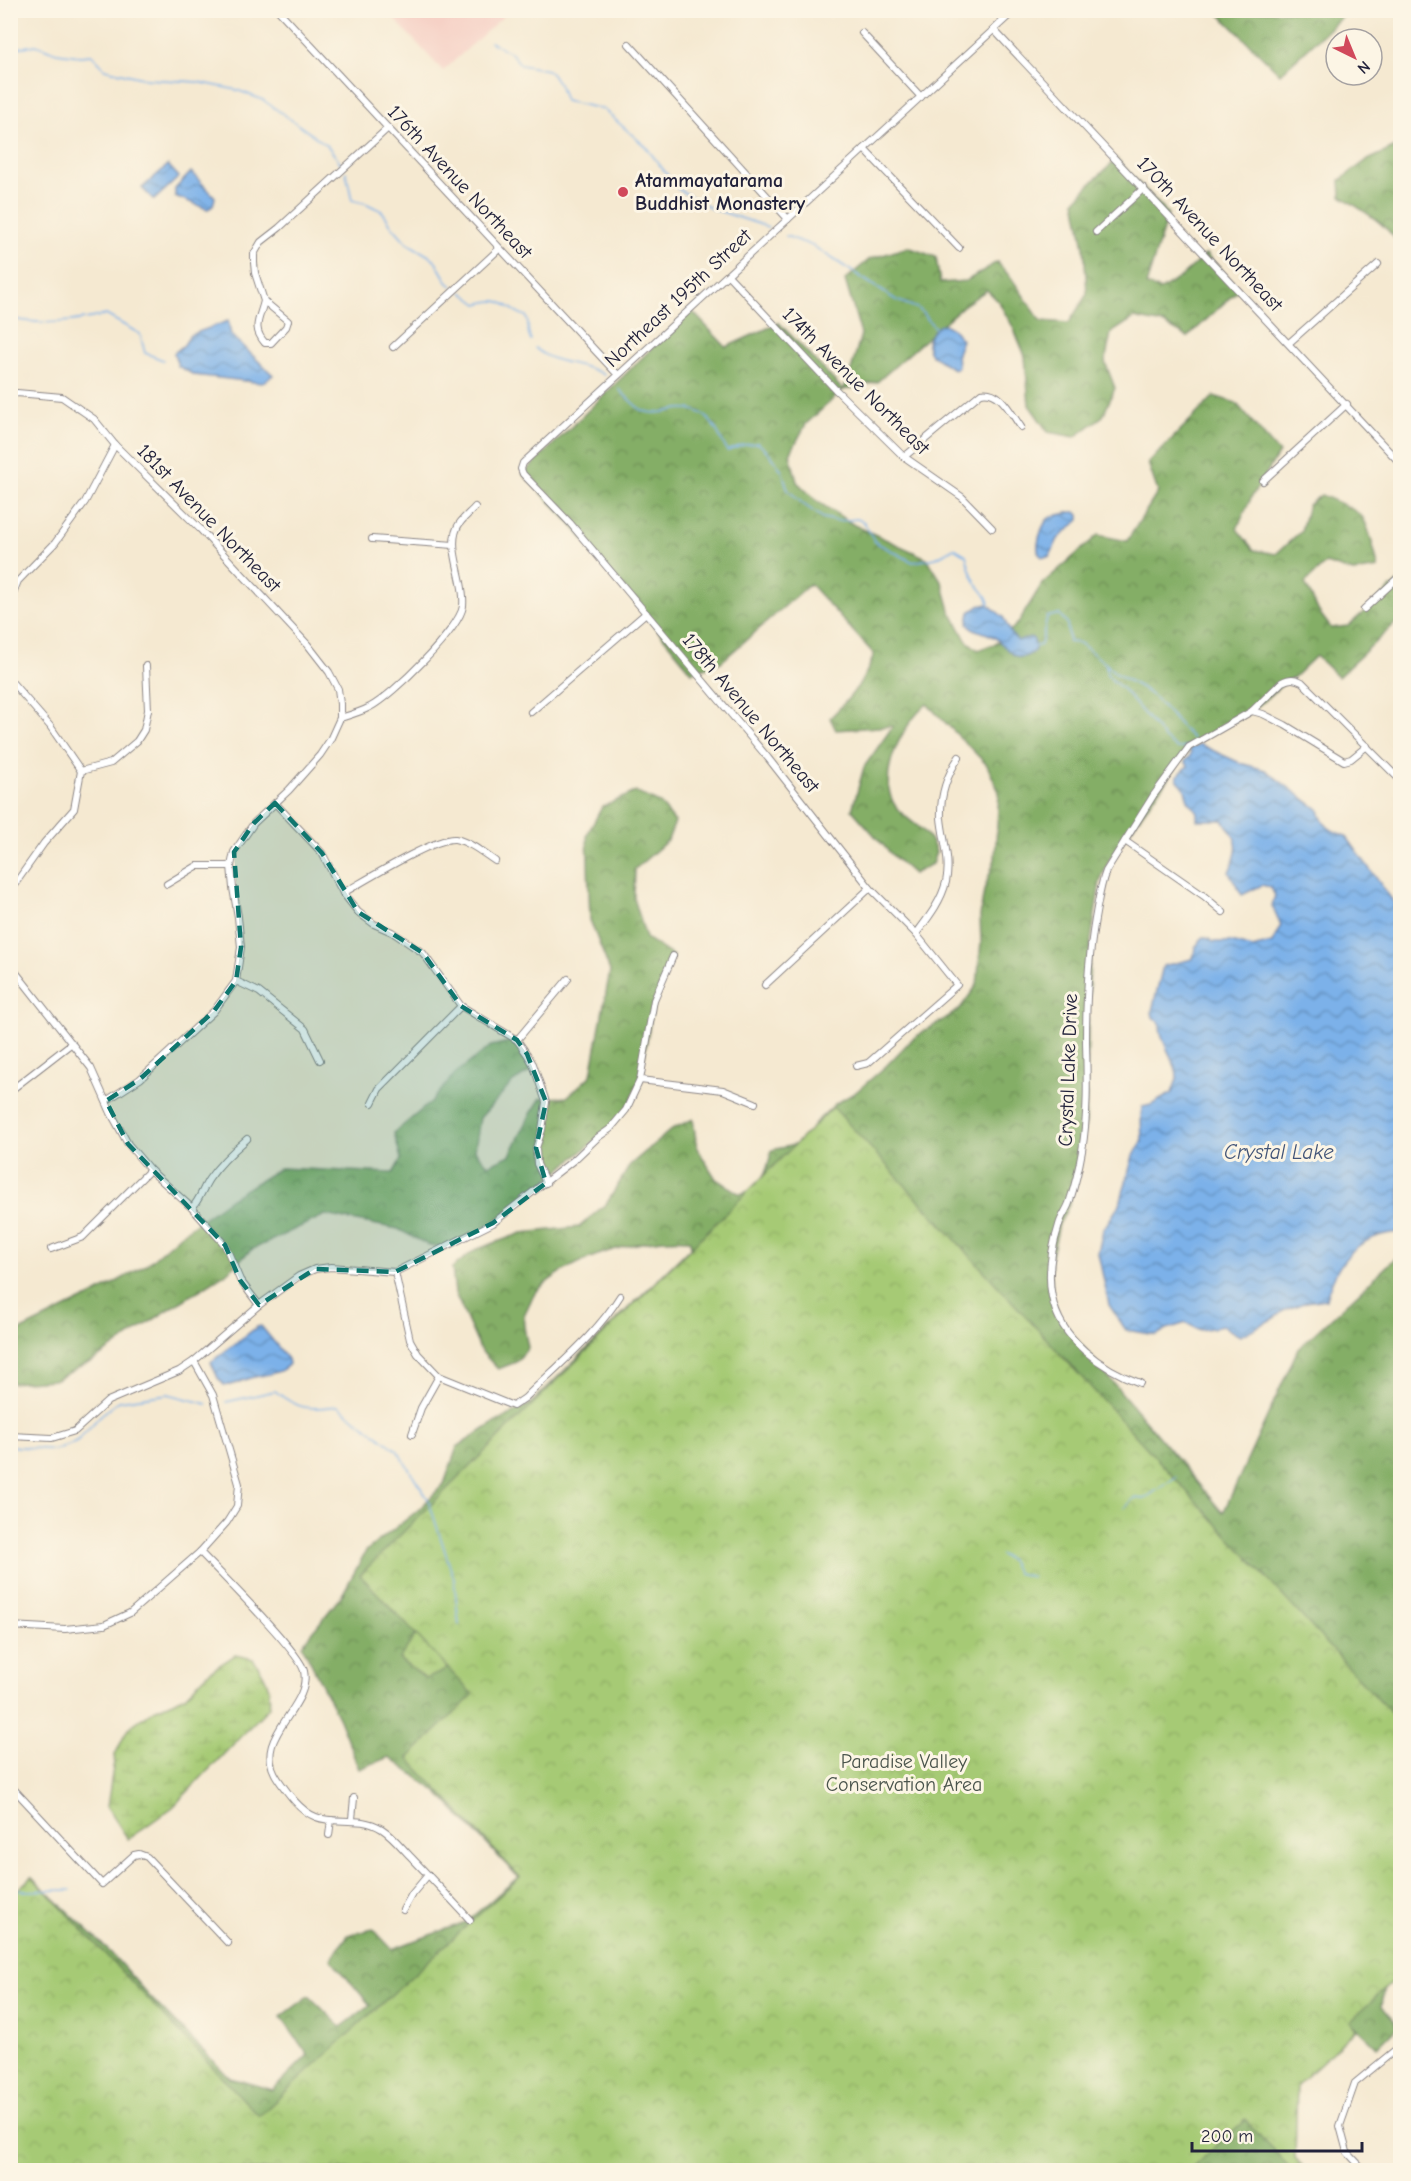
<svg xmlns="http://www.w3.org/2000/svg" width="1411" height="2181" font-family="'Comic Neue',sans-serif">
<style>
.built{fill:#f6d1c6}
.forest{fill:url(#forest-crowns);stroke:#536850;stroke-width:1.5}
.wetland{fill:url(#wetland-marsh);stroke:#647658;stroke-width:1.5}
.park{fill:url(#park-crowns);stroke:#647658;stroke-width:1.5}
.water{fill:url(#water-waves);stroke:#4e6a92;stroke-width:1.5}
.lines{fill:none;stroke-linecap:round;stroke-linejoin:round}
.stream{stroke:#7bb1e9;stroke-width:1.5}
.minor-casing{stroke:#8c8686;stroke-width:8}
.minor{stroke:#fff;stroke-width:6}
.marked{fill:#0f766e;fill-opacity:0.2;stroke:#0f766e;stroke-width:4.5;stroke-dasharray:12 8;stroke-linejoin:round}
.poi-dot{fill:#d1495b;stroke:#fcf5e5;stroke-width:2}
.labels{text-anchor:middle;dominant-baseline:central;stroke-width:6;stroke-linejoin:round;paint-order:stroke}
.poi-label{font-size:20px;font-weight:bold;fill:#22223b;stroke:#fcf5e5;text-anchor:start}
.street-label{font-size:20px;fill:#22223b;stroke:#fcf5e5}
.park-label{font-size:20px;fill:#4a544c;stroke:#fcf5e5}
.water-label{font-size:21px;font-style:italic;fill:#415478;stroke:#fcf5e5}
</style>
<defs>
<pattern id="forest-crowns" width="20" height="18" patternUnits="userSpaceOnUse" patternTransform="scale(1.5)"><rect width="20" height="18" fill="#84ae66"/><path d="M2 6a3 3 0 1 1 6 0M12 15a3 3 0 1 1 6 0" fill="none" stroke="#6c8d55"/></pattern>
<pattern id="wetland-marsh" width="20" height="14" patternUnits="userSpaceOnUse" patternTransform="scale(1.5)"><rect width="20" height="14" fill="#a6ca74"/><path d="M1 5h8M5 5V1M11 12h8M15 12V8" fill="none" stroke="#8fad65"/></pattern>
<pattern id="park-crowns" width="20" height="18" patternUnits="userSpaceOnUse" patternTransform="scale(1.5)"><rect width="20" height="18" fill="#a6ca74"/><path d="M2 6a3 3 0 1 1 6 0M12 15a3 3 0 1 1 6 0" fill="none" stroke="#8fad65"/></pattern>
<pattern id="water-waves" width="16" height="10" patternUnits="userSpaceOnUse" patternTransform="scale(1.5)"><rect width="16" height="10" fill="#7bb1e9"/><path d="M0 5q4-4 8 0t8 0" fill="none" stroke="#6490be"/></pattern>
</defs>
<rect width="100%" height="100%" fill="#fcf5e5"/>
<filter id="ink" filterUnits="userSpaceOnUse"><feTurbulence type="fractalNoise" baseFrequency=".0167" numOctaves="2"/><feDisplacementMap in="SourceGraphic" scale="12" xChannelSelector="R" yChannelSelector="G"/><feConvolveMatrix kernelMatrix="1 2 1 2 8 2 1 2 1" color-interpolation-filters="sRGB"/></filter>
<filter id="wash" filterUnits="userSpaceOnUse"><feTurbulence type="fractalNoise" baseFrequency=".008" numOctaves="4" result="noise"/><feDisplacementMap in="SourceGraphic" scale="24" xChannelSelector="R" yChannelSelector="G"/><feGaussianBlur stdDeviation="1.35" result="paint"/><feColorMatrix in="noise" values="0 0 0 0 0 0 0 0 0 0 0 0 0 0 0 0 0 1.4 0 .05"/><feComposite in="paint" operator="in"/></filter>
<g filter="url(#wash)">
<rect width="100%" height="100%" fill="#f5e9d1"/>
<path class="built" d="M387,11H509L443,71Z"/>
<g class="forest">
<path d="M1216,11H1348L1280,74Z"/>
<path d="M1400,145V246C1386,222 1363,212 1341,196L1340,180L1366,161Z"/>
<path d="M1117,159L1168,214L1146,285L1161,290L1182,276L1206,254L1239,289L1188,337L1164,324L1134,318L1111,333L1105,362L1115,388L1103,416L1075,437L1048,432L1029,405L1025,356L1013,327L998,301L987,290L963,306L877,382L843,390L806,424L790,454L797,482L818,502L854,525L927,558L942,582L950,610L966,640L978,650L999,642L1018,623L1042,584L1098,535L1127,541L1158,492L1148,463L1214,396L1236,403L1279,453L1252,496L1237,529L1254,550L1276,554L1301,531L1308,505L1321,495C1331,499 1357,509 1363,518C1368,526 1377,558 1378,568L1353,572L1326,563L1305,583L1319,612L1331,628L1348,626L1400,580V619L1338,677L1316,656L1293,678L1289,679L1252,711L1194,743L1110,858L1100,882L1090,947L1086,1122L1070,1203L1059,1224L1051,1260L1052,1298L1061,1321L1223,1513L1298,1349L1400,1254V1965L1387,1974L1382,2006L1398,2026L1377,2047L1355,2026L1328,2041L1284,2086L1289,2150L1298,2170H11L10,1896L32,1877L111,1953L149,1996L230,2078L273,2090L308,2055L281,2017L309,1996L341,2027L370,2005L331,1959L348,1935L373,1929L392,1949L466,1922L518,1877L438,1793L389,1757L359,1769L339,1719L302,1645L342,1595L366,1551L417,1511L444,1484L457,1447L489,1426L530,1404L691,1247L690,1240C642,1236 572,1257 537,1291C532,1296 527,1309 524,1316C522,1325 527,1339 528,1348L516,1362L498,1369L481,1351L455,1293L452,1268L475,1250L522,1233L579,1227L607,1203L630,1165L672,1129L693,1119L697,1148L716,1179L740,1194L757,1188L767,1168L772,1150L803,1143L815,1123L835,1104L856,1092L886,1066L912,1039L959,1010L977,985L981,942L980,916L984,890L995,859L999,792L987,765L927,704C902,725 875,776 896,807C904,818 919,825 927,835C931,840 934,846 936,852L932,864L913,874L891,854L852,810L864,767L893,726L836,730L830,718C849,699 866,680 874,654L810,584L721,662L692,672L570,523L523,474L691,310L726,347L779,323L843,390L851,371L861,334L845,280L870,259L908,247L936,257L940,283L966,281L997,262L1012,279L1041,321L1069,323L1087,294L1084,247L1075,201L1093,181Z"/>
<path d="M635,792L660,803L675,822L668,840L635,869L634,898L646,938L673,956L654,1000L640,1080L626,1110L610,1129L493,1223L445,1247L428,1245L398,1229L325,1215L251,1250L225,1274L168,1310L94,1360L54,1380L11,1383V1335L97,1293L146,1265L180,1235L231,1198L280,1168L393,1173L401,1159L394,1133L431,1102L456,1073L491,1046L517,1040L527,1054L531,1071L513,1082L480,1118L475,1150L488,1165L510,1155L530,1115L541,1098L567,1097L591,1075L610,971L590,920L587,835L602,807Z"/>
</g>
<g class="wetland">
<path d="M459,1625L464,1650L444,1671L426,1679L399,1659L415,1636Z"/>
<path d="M235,1655L253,1659C265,1675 272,1687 269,1707L173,1807L128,1839L107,1807L115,1755L128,1728L154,1710L184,1697L209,1672Z"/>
</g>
<path class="park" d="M833,1107L1400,1723V1975L1350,2021L1357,2029L1297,2085L1295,2158L1302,2165L1298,2170H1292L1245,2120L1190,2170H11L10,1896L32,1877L259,2116L520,1877L408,1758L473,1695L360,1575Z"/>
<g class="water">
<path d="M168,165L179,177L154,200L142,188Z"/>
<path d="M191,172L215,197C214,203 213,208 207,209L175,196V189Z"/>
<path d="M228,321L231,335L273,375L262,383L194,375L178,366L174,353L184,345L190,335Z"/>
<path d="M944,324L953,329L962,340L957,353L958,367L955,369C951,368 934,357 931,354C922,343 933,326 944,324Z"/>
<path d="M1070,512H1076L1079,515V520L1058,539L1050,556C1029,564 1040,528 1047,520C1052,514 1064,515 1070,512Z"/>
<path d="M988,604L1003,617L1011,634L1018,641L1031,637L1034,640L1035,650C1016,668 1008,647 995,638C988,633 980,631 972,629L968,623L970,612L979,606Z"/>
<path d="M1199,744L1240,763L1265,770L1319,810C1322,826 1331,831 1346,836L1400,911V1232C1358,1235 1337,1260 1326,1299L1306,1302L1283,1311L1274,1318L1240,1336L1223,1326L1200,1330L1186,1323L1167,1329L1157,1335L1126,1330L1109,1305L1098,1253L1103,1230L1120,1204L1133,1156L1142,1142L1141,1115L1142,1107L1151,1105L1172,1093C1173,1089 1176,1083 1177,1079C1178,1062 1159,1043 1160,1023L1153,1017L1152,1011L1163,966L1193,959L1195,948L1203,937L1209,939L1213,942H1231L1252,948L1272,943L1281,925L1272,906L1275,895L1270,887L1262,885L1242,895L1229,872C1240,846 1240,843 1223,820H1197V812L1188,800L1184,787L1177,779L1178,775L1188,766L1185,761L1190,756L1191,751L1184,749L1185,746L1193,748Z"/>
<path d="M261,1326L288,1359L289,1364C279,1376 261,1374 247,1379C239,1381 233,1387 224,1385L218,1378L211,1362L257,1327Z"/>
</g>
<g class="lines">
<g class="stream">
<path d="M490,42L511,53L521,65L548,70L559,84L565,101L603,109L646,147L678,189L710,208L768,227"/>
<path d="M10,49L36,45L57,53L79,56L92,55L105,69L146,79L198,82L237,90L263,100L327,145L342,165"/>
<path d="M346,172L352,200L365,203L382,211L392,226L407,243L434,259L448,283L452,286"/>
<path d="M786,236L813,246L896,300L919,309L935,328"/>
<path d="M462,292L478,304C506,295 503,308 526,316C530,324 526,333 531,340"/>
<path d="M10,318C42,326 74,322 106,315L140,334L145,353L163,360"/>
<path d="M535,348C555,366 582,361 604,375"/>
<path d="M619,389C626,396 635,407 644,411C652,414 665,412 673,410C706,403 715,426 727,451L743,445L758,443L770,454L782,471L788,490L803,504L823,518L837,521L857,519L864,522L875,542L913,562L936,558L954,548L966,555C968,565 971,574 976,583C981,591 988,595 989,604"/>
<path d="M1033,647L1041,645L1047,617L1059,614L1067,623L1069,642L1080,643L1105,663L1115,673L1142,688L1155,698L1193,739"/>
<path d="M1106,665L1107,674L1114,682L1123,689L1165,739L1176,748H1184"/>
<path d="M226,1402L275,1391C299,1410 309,1410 338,1406L397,1450L428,1499L454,1579L459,1625"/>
<path d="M10,1446L54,1450L71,1444L78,1440L101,1415L119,1401L168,1394L207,1404"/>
<path d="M1124,1508L1134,1498L1144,1499L1176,1477"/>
<path d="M1000,1555L1010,1560L1017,1573L1032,1577"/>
<path d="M10,1887L22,1891L71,1890"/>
</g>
</g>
</g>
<g filter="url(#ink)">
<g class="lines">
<g class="minor-casing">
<g id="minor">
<path d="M278,10L618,375"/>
<path d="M994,30L1400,463"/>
<path d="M862,33L921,97"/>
<path d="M629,44L788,219"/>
<path d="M864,149L959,248"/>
<path d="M1096,232L1144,188"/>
<path d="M728,275L835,389L903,456L962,497L992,528"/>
<path d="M264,301C260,319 251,327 265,343H271L286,327L288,321L264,301L255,273L254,263V254L261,242L279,228L388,128"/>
<path d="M1289,343L1378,264"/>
<path d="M393,347L499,249"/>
<path d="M10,394L17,393L62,397L94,419L115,445L200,529L308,645L329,672L338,689L340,704V718L330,740L320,755L289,790L254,823L234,852L231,866L233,888L238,917L241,947L236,981L214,1011L140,1079L106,1101"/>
<path d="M904,457L981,393C1001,389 1011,414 1021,427"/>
<path d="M1263,481L1347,404"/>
<path d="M372,539L454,545"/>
<path d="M10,600L18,581L55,543L85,502L115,445"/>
<path d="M1364,609L1400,576"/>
<path d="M10,680L50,726L81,771"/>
<path d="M1252,711L1263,714L1285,725L1344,761L1351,759L1367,746"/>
<path d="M531,712L646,613"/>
<path d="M340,718C350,715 361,712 370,707C392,696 460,629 463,606C466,582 447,550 457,528C460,520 470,513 475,507"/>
<path d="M275,803L322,853L343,893L358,912L374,924L392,932L423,953L461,1006L517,1040L527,1054L533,1064L546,1102L542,1130L536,1148L537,1164L546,1183"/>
<path d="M1125,841L1204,896L1223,912"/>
<path d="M167,884L197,866H231"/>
<path d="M10,891L44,843L74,809L81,771L111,763L137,741L144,730L148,710L146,666"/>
<path d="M343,893C363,882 435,837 455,839C470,842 483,853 495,861"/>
<path d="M916,934C928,918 941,902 946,882C951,860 943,840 941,818C940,795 947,775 959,757"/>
<path d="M10,965L91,1068L111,1113L128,1144L150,1170L192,1208L225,1245L240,1280L259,1305"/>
<path d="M236,981L259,992L305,1029L320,1060"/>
<path d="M765,985L870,888"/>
<path d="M517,1040L568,979"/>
<path d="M856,1066L868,1063L957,985L916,934L870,888L768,758L570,523L523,474L521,469L523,463L1015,10"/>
<path d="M640,1080L723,1090L755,1103"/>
<path d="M10,1091L72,1043"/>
<path d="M372,1103L379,1089L461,1006"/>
<path d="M192,1208C200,1199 203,1188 209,1179C220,1163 233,1151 247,1139"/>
<path d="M51,1249L83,1237L150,1170"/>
<path d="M395,1272L410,1340L418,1354L439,1376L513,1406L525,1398C557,1366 596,1335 620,1296"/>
<path d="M1140,1383C1102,1369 1060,1340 1052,1297C1047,1274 1052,1247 1059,1225C1061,1216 1068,1209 1070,1200C1075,1185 1079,1168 1082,1151C1088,1115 1087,1079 1086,1042C1086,1001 1088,960 1095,919C1098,903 1100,886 1106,871L1153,796L1189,747L1252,711L1282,682C1290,678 1294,678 1302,682L1400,780"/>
<path d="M412,1434L421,1408L439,1376"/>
<path d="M10,1436L52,1438L75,1431L108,1401L179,1371L194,1361L259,1305L299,1276L315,1269L331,1267L395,1272L493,1223L575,1159L597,1138L610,1129L626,1110L640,1080L654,1000L673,956"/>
<path d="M200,1552C218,1571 300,1652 304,1671C312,1709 249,1737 278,1779C287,1792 300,1811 316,1817C336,1825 359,1815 382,1829C393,1836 402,1848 411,1857C431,1878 451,1899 470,1920"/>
<path d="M10,1626L65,1629L104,1625L130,1613L200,1552L227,1522L237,1506L239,1484L213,1395L194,1361"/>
<path d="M10,1785L102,1884L134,1855L139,1854L147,1857L228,1943"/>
<path d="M352,1819L354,1798"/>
<path d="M329,1835L331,1820"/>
<path d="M403,1910L412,1894L428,1875"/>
<path d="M1364,2170L1347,2152L1340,2126L1355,2083L1400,2046"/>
</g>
</g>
<use href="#minor" class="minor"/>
</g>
</g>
<path class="marked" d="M275,803L322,853L358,912L423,953L461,1006L517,1040L527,1054L546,1102L536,1148L546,1183L493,1223L395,1272L315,1269L259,1305L240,1280L225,1245L128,1144L106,1101L140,1079L214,1011L236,981L241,947L234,852L254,823Z"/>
<circle class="poi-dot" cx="623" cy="192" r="6"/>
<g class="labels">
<g class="poi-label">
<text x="635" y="180">Atammayatarama<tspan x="635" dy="23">Buddhist Monastery</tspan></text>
</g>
<g class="street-label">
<text transform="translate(460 182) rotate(47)">176th Avenue Northeast</text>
<text transform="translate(1210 234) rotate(47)">170th Avenue Northeast</text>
<text transform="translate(678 298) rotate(-43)">Northeast 195th Street</text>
<text transform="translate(856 381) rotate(45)">174th Avenue Northeast</text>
<text transform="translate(209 518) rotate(46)">181st Avenue Northeast</text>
<text transform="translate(751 713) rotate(50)">178th Avenue Northeast</text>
<text transform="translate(1068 1070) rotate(-88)">Crystal Lake Drive</text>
</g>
<g class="park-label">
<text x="904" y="1761">Paradise Valley<tspan x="904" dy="23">Conservation Area</tspan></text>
</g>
<g class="water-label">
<text x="1279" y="1152">Crystal Lake</text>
</g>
</g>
<rect width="1411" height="2181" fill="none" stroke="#fcf5e5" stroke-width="36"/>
<g transform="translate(1354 57) rotate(137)"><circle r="28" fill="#fcf5e5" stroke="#a5a1a1" stroke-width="1.5"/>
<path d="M0-4.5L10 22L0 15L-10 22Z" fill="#d1495b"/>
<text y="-9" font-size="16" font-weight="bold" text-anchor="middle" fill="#22223b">N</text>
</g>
<path d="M1192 2142v9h170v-9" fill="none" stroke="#22223b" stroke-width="3"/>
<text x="1201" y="2142" font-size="18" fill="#22223b" stroke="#fcf5e5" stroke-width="4.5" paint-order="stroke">200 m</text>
</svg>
